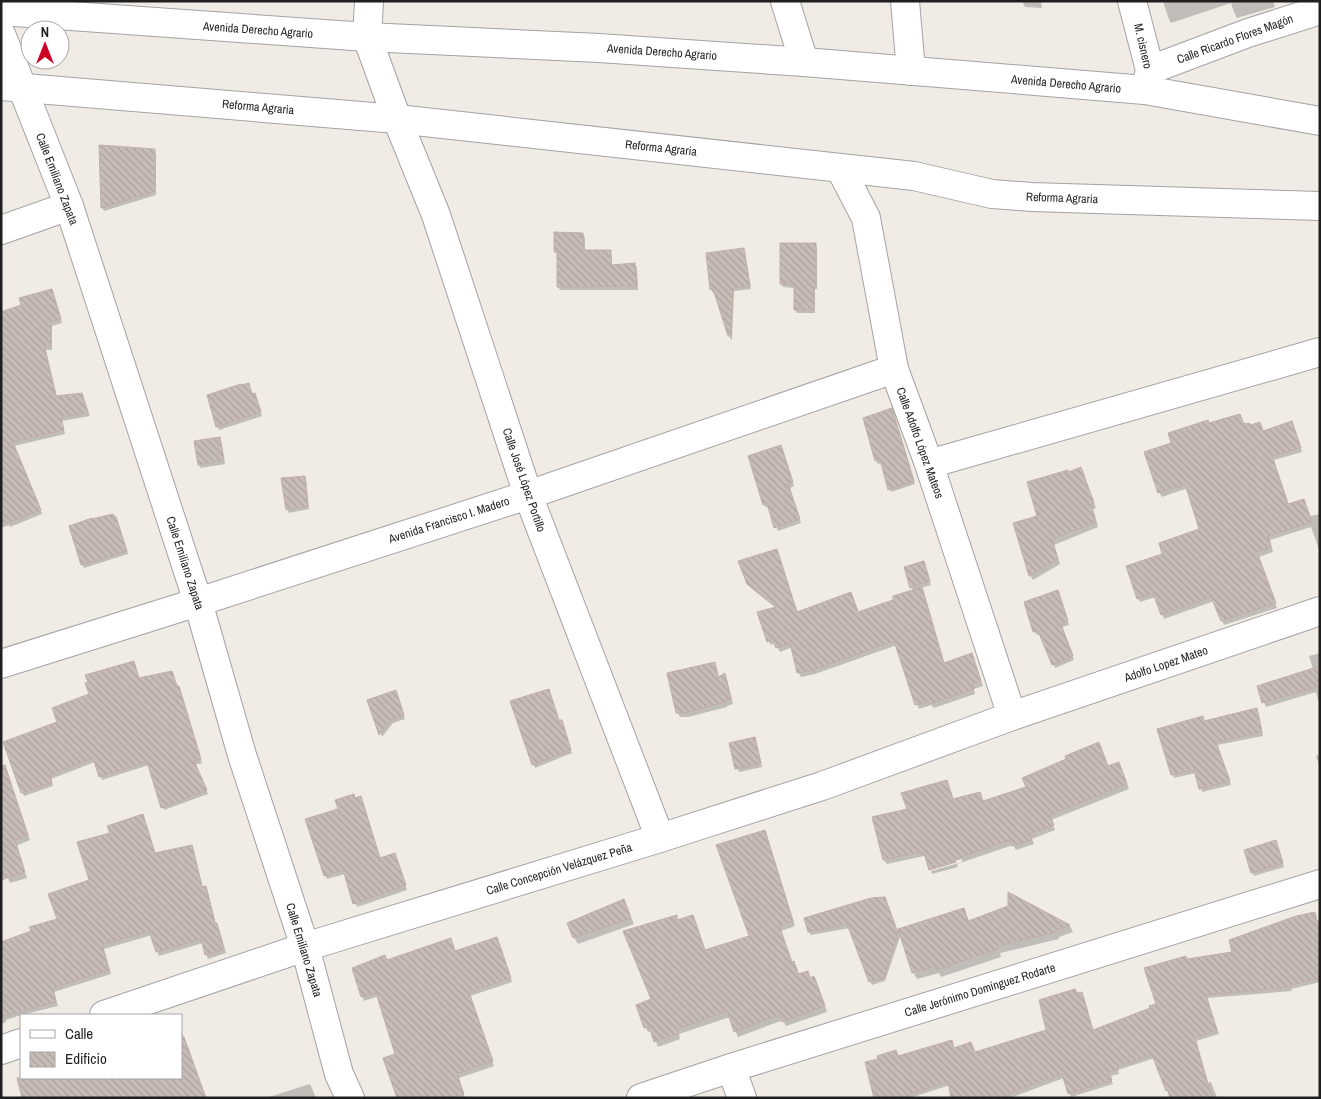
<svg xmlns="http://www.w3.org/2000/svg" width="1321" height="1099" font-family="'Archivo Narrow',sans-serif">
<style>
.shadow{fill:#0003}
.building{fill:url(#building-back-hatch);stroke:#c2aea7}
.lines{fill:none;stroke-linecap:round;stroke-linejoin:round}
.minor-casing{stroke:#a3a3a3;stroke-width:30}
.minor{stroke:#fff;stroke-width:28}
.labels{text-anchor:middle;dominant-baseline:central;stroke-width:4;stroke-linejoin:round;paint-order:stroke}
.street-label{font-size:12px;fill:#1f1f1f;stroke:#fff}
</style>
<defs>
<pattern id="building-back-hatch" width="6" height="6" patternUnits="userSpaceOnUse" patternTransform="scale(1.25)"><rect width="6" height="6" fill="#c8bcb8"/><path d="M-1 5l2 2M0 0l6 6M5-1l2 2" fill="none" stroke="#aba19e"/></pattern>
</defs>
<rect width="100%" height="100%" fill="#f0ebe5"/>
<g class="shadow">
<path d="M1022,1H1047L1041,3L1042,8L1025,7Z"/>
<path d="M1163,1H1273L1275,7L1237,18L1234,12L1231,3L1171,23L1168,17Z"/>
<path d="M154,150L156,154V195L104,211L102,207Z"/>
<path d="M583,234L585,238V251H610L612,255V266L635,264L637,268L638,290H560L558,287L557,255L555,251Z"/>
<path d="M815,244L817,248V289H815V313H797L795,309V288L783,287L781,284Z"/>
<path d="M743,249L745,253L751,289L734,291L732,339L731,340L716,293H713L711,289Z"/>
<path d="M52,291L54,295L62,323L52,326V350H46L57,397L82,394L90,416L62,421L65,434L14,446L42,514L10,527L9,525L1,528V383L23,306Z"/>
<path d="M252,395L256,398L262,416L219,430L217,426Z"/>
<path d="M893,413L915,484L891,492L882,463L878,464L876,460Z"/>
<path d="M1260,423L1264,432L1292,423L1294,427L1302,452L1274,460L1289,505L1304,500L1310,516L1320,514V552L1311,527L1270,540L1273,552L1259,557L1277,608L1224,625L1214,601L1164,619L1156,597L1140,602L1138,598L1163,555L1201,529L1188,488L1162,497L1159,492L1173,444L1209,425L1250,427Z"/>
<path d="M219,438L221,442L225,464L201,468L199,465Z"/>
<path d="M782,450L794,486L790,488L801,523L778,531L769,506L766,508L764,504Z"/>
<path d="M1068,473H1083L1096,508L1093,509L1098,527L1054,545L1060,564L1033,580L1030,575L1038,517Z"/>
<path d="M304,477L306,480L309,509L289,513L287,509Z"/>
<path d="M118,522L128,554L84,568L82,564Z"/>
<path d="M776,550L779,555L797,613L851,593L859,613L895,600L913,591L911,587L924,562L931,585L921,588L924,593L944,664L972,655L983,686L974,689L975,694L934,708L931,705L919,709L917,704L897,645L815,674L801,677L798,672L793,647L780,652L775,643L771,645L768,641L776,608L751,588L748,583Z"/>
<path d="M1058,591L1069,625L1062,627L1074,660L1055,668L1041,634L1037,635L1035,632Z"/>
<path d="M1320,653V706L1316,692L1266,707L1258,687L1313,669L1309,656Z"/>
<path d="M714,664L717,668L719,678L724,675L727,680L733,704L727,706V707L688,717H680L677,712Z"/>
<path d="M172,672L177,687L180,691L202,763L195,765L208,794L164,810L149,765L102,780L95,762L51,779L53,786L24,796L22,792L58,722L139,679Z"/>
<path d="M550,694L559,721L563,725L572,753L535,768L533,764Z"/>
<path d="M397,695L405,719L393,723L382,737L369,701Z"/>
<path d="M1256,709L1258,713L1263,736L1217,745L1231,785L1202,792L1196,773L1174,778L1159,730L1202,717L1205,722Z"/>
<path d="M756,742L762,767L739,772L737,768Z"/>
<path d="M1320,754V768L1316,756Z"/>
<path d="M1108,767L1121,768L1129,789L1051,820L1055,830L1032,839L1034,844L1016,850L1013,845L957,864L958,867L932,874L931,871L962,862V859L930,868L926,857L925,858L924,856L887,864L884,860L908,810L946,781L954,800L980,794L983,802Z"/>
<path d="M10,783L12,788L30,840L16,846L27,878L10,883L1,862Z"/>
<path d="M355,799L363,802L380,859H397L407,890L357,907L345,874L327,879L325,875L340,809Z"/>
<path d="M764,832L767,837L795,926L781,931L792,963H794L797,968L799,975L807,972L811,979L814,978L817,983L827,1012L786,1026L783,1020L738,1037L730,1017L679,1034L680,1039L658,1047L652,1031L648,1032L645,1027L676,917L679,921L692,917L696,922L705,951L750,937Z"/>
<path d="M1276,841L1284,867L1254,876L1252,872Z"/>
<path d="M192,846L194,851L203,888H206L208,892L216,925L219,929L226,953L208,959L206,954L203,943L159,956L152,935L104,949L111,974L54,992L58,1006L21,1015L6,1020V1022L1,1024V942L32,932L59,919L90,881L155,854Z"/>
<path d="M1010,894L1070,926L1073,932L1059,937V939L1000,953L1001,957L941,977L939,973L917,979L913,972L901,934L885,981L872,985L850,928L811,935L809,932L886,902L897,931L964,909L969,921L1010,907Z"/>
<path d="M627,907L634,924L578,944L574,937Z"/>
<path d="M1314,913L1317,921H1320V982L1291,989L1292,991L1207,998L1219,1034L1196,1041L1207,1083L1211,1082L1217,1098H1170L1155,1058L1118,1070L1119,1074L1110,1076L1113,1084L1071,1097L1064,1078L1010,1098H952L950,1085L910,1098H875L898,1057L953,1045L955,1049L975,1053L1047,1030L1077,994L1082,993L1084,997L1093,1031L1151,1009L1158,1005L1187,960L1233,953Z"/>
<path d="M497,938L512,982L470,996L494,1066L459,1078L465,1098H398L396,1055L379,996L364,1001L353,969L387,961L455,952Z"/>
<path d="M181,1030L206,1098L19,1081L29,1078H181Z"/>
<path d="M310,1084L316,1098H266Z"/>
</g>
<g class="building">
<path d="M99,145L155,149V191L101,208Z"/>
<path d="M554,232L583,233L584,250H611V265L635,263L637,286L557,287V252H554Z"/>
<path d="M780,243H816V286H814V310H794V285L780,284Z"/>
<path d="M744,248L750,286L733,288L731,336H728L713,289L710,290L706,253Z"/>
<path d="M52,289L61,319L51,322V346H44L56,396L82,393L88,412L61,417L64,430L13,442L41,510L7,523L6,521L1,523V312L21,305L19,298Z"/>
<path d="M249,383L252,394L255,393L261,412L216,427L207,395L241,384V385Z"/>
<path d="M892,408L914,481L888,490L880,459L875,461L863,418Z"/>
<path d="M1240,414L1244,424L1249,423L1251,425L1260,422L1263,431L1292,421L1301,448L1272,456L1288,504L1304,499L1312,522L1268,536L1271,547L1257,552L1276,603L1221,621L1211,597L1161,615L1153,593L1137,599L1126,566L1162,554L1159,543L1199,529L1185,484L1158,493L1144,452L1171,443L1168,433L1208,420L1209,423Z"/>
<path d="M220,437L224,460L198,465L194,441Z"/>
<path d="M781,445L793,482L788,484L800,519L774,528L767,503L763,505L748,456Z"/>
<path d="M1081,467L1094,503L1091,504L1096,522L1052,539L1058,559L1029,576L1013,523L1037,516L1027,482L1068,470L1069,472Z"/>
<path d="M305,476L308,506L286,510L281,478Z"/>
<path d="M113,514L115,517H116L127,551L81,565L69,526L92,518V519Z"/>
<path d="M777,549L797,612L851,592L858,612L893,600V596L922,587L944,663L972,653L981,681L972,684L974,689L930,704L928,701L915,705L894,641L813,670L797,673L790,643L776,648L772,639L767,642L757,612L776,607L747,584L738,561Z"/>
<path d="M924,561L930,581L910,588L904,567Z"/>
<path d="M1058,590L1068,621L1061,624L1073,656L1052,665L1038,631L1033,632L1024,602Z"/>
<path d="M134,661L139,678L172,671L177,686H179L201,759L194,761L207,790L161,808L147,762L99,777L93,758L50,775L52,783L21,793L3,742L57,722L52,708L89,694L85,683L88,682L85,675Z"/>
<path d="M715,662L718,677L725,673L731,699L725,701V702L693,711L685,713H676L667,673Z"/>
<path d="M1320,666V686L1262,703L1257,686Z"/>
<path d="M549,689L559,720H562L571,750L532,765L510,701Z"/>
<path d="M396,690L404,715L391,720L379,735L367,700Z"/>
<path d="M1257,708L1262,732L1216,742L1230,781L1199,789L1194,770L1171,775L1157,729L1203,716L1204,721Z"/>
<path d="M755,737L761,763L735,769L729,743Z"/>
<path d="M1099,742L1108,766L1119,762L1127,784L1050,815L1054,825L1030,834L1032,840L1012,846L1010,840L955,859L956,862L929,870L924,853L921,854L920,852L883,860L872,817L907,809L901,793L947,780L953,799L980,792L983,801L1026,787L1022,778L1066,759L1065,756Z"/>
<path d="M5,765L28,835L15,840L25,872L1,880V766Z"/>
<path d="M354,794L355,798L361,796L380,858L395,853L406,885L353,904L343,870L324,876L305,819L338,809L335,800Z"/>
<path d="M143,814L155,853L192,845L202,887L206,886L215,923H217L224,949L205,955L201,939L156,952L149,931L102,945L109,970L53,988L56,1002L1,1017V942L31,931L29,927L57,919L48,894L89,880L77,842L110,833L107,826Z"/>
<path d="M765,830L793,921L779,925L792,962L794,961L798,974L808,971L810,978L814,976L825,1006L782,1022L779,1015L734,1032L727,1011L677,1029L678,1034L654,1042L649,1026L644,1028L636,1005L651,999L623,931L677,915V920L693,915L705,950L749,936L716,845Z"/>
<path d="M1276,840L1283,863L1251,873L1244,850Z"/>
<path d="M1008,892L1070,925L1056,930V932L997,946L998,949L936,970L935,966L912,973L898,929L964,908L968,921L1008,906Z"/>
<path d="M885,897L898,933L884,978L869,982L847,924L808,932L804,918L871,898Z"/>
<path d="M624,899L631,918L573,938L567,923Z"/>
<path d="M1315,912L1317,921H1320V978L1290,985L1291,987L1206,995L1217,1030L1195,1038L1212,1098H1170L1168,1090L1166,1091L1152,1055L1117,1067L1118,1070L1109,1072L1112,1080L1068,1094L1062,1074L1009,1093L1010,1098H951L948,1082L909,1094L910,1098H874L865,1062L878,1059L877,1056L896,1050L898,1056L952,1040L954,1048L971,1042L975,1052L1046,1030L1039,1000L1075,989L1077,993L1082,992L1093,1030L1150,1008L1149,1006L1156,1004L1144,968L1186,956L1187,959L1232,952L1229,940L1296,916Z"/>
<path d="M497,937L511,978L469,992L493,1061L457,1074L464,1094L449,1098H397L383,1058L395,1054L376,993L361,997L352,968L385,955L387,960L451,938L455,951Z"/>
<path d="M184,1037L206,1098H22L17,1078H181V1038Z"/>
</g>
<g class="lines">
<g class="minor-casing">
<g id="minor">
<path d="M369,1L367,37L397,119L436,215L528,495L660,838"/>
<path d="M785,1L804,62"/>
<path d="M905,1L911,71"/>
<path d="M1132,1L1150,70L1146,87"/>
<path d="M1,11L367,37L599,48L804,62L1145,90L1320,121"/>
<path d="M1,34L69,206L198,602L242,755L305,947L339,1074L350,1098"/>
<path d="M1150,70L1248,33L1320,10"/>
<path d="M1,86L397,119L914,176L992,194L1032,197L1320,206"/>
<path d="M840,168L866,218L894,369L929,464L1012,716"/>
<path d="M1,230L69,206"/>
<path d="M929,464L1320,352"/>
<path d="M1,664L198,602L528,495L894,369"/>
<path d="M104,1015L305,947L660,838L822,786L1012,716L1320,611"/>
<path d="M1,1050L21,1043"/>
<path d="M731,1068L742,1098"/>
<path d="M641,1098L731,1068L1320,884"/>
</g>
</g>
<use href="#minor" class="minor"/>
</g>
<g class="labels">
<g class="street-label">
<text transform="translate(258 30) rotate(4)">Avenida Derecho Agrario</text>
<text transform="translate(1235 39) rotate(-20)">Calle Ricardo Flores Magón</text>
<text transform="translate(1143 46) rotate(77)">M. cisnero</text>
<text transform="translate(662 52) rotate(4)">Avenida Derecho Agrario</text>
<text transform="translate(1066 84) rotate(5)">Avenida Derecho Agrario</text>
<text transform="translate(258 107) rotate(5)">Reforma Agraria</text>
<text transform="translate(661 148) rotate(6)">Reforma Agraria</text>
<text transform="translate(57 179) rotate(69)">Calle Emiliano Zapata</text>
<text transform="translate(1062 198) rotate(2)">Reforma Agraria</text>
<text transform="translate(920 443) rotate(70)">Calle Adolfo López Mateos</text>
<text transform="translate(524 480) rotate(71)">Calle José López Portillo</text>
<text transform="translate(449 520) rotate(-18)">Avenida Francisco I. Madero</text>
<text transform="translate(185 563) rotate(72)">Calle Emiliano Zapata</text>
<text transform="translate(1166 664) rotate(-19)">Adolfo Lopez Mateo</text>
<text transform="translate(559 869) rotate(-17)">Calle Concepción Velázquez Peña</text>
<text transform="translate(304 950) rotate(73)">Calle Emiliano Zapata</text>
<text transform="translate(980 990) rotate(-17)">Calle Jerónimo Domínguez Rodarte</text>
</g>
</g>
<rect width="1321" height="1099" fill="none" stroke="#1f1f1f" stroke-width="5"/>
<rect x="20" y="1014" width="162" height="65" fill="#ffffff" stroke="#a5a5a5"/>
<rect x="30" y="1030" width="25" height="8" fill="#ffffff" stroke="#a5a5a5"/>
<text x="65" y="1039" font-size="15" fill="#1f1f1f">Calle</text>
<rect x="30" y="1052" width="25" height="15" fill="url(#building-back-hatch)" stroke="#a5a5a5"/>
<text x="65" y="1064" font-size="15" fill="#1f1f1f">Edificio</text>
<g transform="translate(45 45)"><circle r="24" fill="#ffffff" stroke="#a5a5a5"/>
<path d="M0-4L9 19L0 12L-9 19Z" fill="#ce0023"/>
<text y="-8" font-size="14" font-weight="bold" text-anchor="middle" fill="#1f1f1f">N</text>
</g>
</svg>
